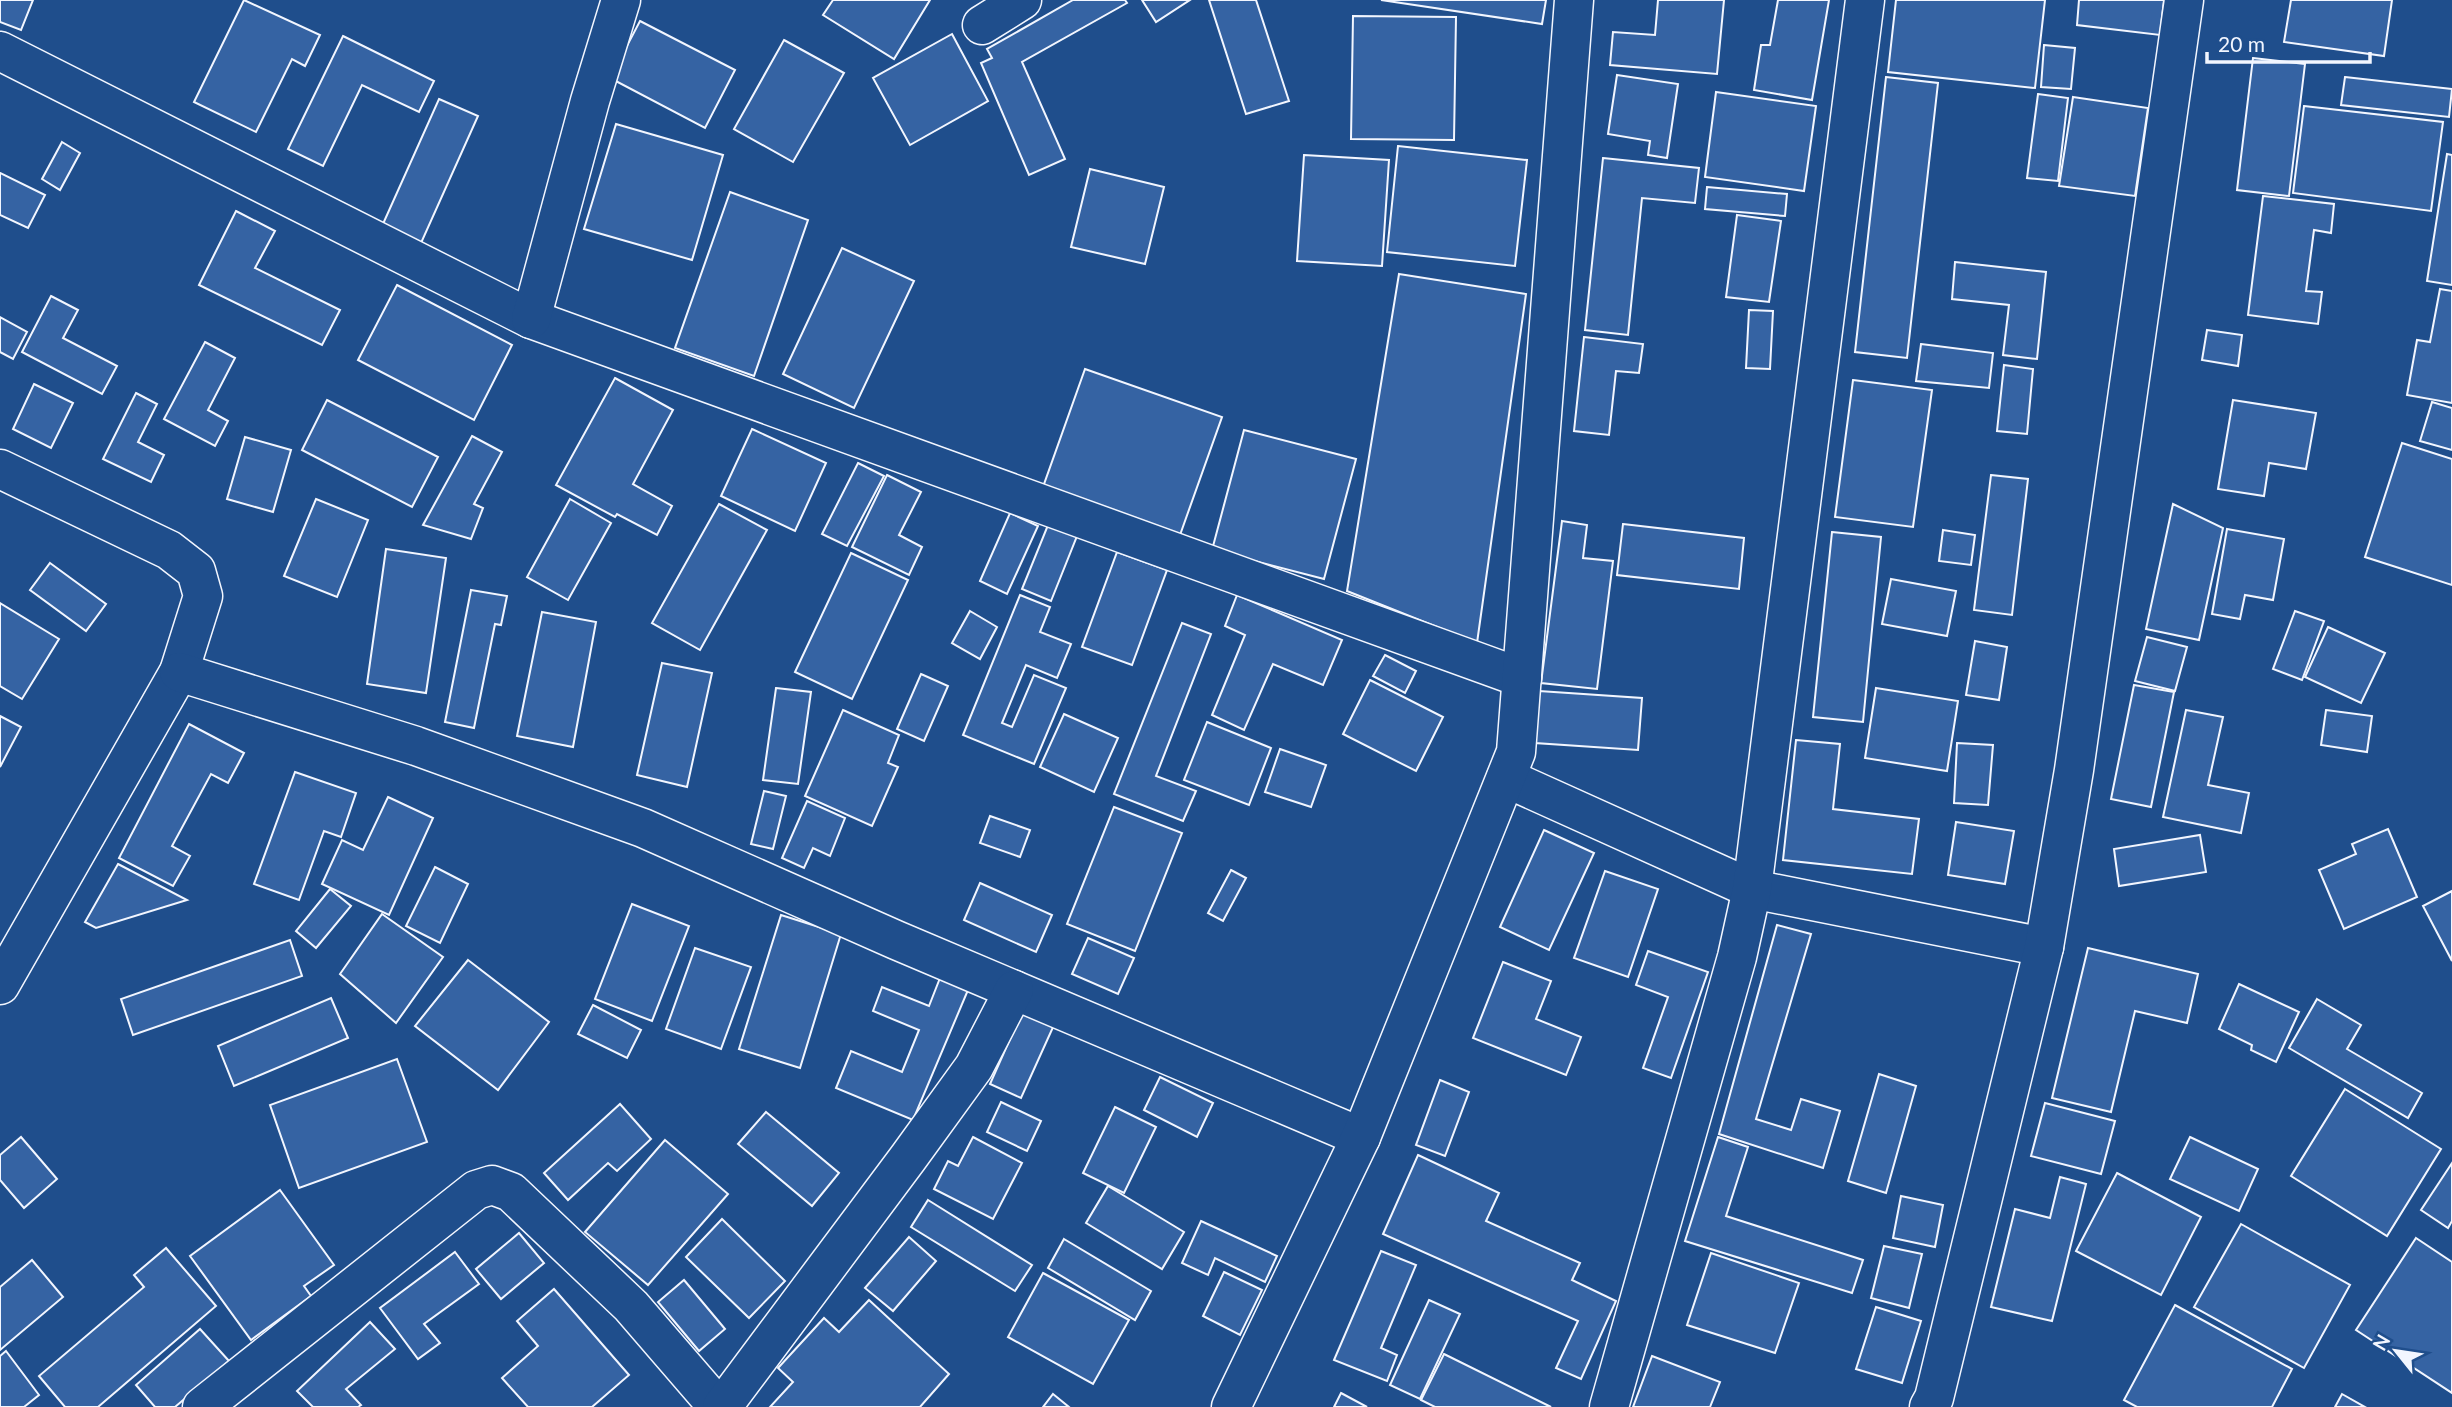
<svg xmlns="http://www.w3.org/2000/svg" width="2452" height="1407" font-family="Lato,sans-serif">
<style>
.building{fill:#3563a3;stroke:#f2f6ff;stroke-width:2}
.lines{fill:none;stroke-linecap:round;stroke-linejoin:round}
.street-casing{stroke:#f2f6ff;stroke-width:41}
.street{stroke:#1f4e8c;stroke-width:38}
</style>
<rect width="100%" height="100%" fill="#1f4e8c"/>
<g class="building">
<path d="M0,0H33L21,30L0,22Z"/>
<path d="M244,0L320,35L305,66L292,59L256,132L194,102Z"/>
<path d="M833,0H930L894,59L823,15Z"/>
<path d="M1073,0H1125L1127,3L1022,62L1065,159L1029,175L981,63L992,58L987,49Z"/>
<path d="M1142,0H1190L1156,22Z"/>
<path d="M1209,0H1256L1289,101L1246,114Z"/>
<path d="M1381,0H1546L1542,24Z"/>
<path d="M1658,0H1724L1717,74L1610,65L1613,32L1655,35Z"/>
<path d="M1778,0H1829L1812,100L1754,90L1761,45H1770Z"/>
<path d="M1896,0H2045L2035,88L1888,72Z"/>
<path d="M2079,0H2164L2160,35L2077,25Z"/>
<path d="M2291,0H2392L2384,56L2284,42Z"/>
<path d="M1353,16L1456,17L1454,140L1351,139Z"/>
<path d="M640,21L735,70L705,128L610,78Z"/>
<path d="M952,34L988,101L910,145L873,78Z"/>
<path d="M343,36L434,81L419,112L362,85L323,166L288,149Z"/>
<path d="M784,40L844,73L793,162L734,129Z"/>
<path d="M2044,45L2075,48L2071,89L2041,87Z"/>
<path d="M2253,58L2305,64L2289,196L2237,190Z"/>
<path d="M1617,75L1678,84L1667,158L1648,155L1650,141L1608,134Z"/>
<path d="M1886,77L1938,83L1907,358L1855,352Z"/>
<path d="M2345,77L2452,89L2449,117L2341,105Z"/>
<path d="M1716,92L1816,106L1804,191L1705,177Z"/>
<path d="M2038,94L2068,98L2058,181L2027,178Z"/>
<path d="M2073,97L2148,108L2135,196L2059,186Z"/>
<path d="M439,99L478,116L417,252L378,235Z"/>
<path d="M2304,106L2443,122L2431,211L2293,193Z"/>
<path d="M616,124L723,155L692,260L584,229Z"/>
<path d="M62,142L80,153L60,190L42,179Z"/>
<path d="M1398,146L1527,160L1515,266L1387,252Z"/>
<path d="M2447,154L2452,155V285L2427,281Z"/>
<path d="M1304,155L1389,160L1382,266L1297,261Z"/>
<path d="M1603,158L1699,168L1695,203L1642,198L1628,335L1585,330Z"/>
<path d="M1090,169L1164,187L1145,264L1071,247Z"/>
<path d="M0,173L45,195L28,228L0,215Z"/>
<path d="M1707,187L1787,194L1785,216L1705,209Z"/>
<path d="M730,192L808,220L754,376L675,348Z"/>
<path d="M2263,196L2334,204L2331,233L2314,230L2306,291L2322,292L2318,324L2248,315Z"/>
<path d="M236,211L275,231L255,268L340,310L322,345L199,285Z"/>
<path d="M1737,215L1781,221L1769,302L1726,297Z"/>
<path d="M842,248L914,281L854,408L783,374Z"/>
<path d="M1955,262L2046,272L2037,359L2003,355L2009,305L1952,299Z"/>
<path d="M1399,274L1526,294L1477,643L1347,591Z"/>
<path d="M397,285L512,345L474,420L358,360Z"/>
<path d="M2440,289L2452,291V403L2407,395L2417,340L2430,342Z"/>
<path d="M51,296L78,310L63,338L117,366L102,394L22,352Z"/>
<path d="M1749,310L1773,311L1770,369L1746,368Z"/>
<path d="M0,317L27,332L13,359L0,352Z"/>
<path d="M2207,330L2242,335L2238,366L2202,360Z"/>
<path d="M1584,337L1643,344L1639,373L1616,371L1609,435L1574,431Z"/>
<path d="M205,342L235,358L208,410L228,421L215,446L164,419Z"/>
<path d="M1921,344L1993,353L1989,388L1916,381Z"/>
<path d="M2004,365L2033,369L2027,434L1997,431Z"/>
<path d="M1085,369L1222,417L1180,535L1043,487Z"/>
<path d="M615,378L673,410L633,484L672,506L657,535L617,514L615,517L556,485Z"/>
<path d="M1853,380L1932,390L1913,527L1835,517Z"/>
<path d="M34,384L73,403L51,448L13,429Z"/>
<path d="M136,393L157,404L138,442L164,455L151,482L103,459Z"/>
<path d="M327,400L438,457L412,507L302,450Z"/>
<path d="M2233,400L2316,413L2306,469L2269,463L2264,496L2218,489Z"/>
<path d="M2432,402L2452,408V450L2420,441Z"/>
<path d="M752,429L826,463L795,531L721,496Z"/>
<path d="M1244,430L1356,459L1324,579L1212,550Z"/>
<path d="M472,436L502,452L474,504L483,508L471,539L423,525Z"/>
<path d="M245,437L291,450L273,512L227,499Z"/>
<path d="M2402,443L2452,459V585L2365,557Z"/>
<path d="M858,463L884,476L847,546L822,534Z"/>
<path d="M887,475L921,492L899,535L922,547L909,575L852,547Z"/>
<path d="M1991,475L2028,479L2012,615L1974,610Z"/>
<path d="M316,499L368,520L337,597L284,576Z"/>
<path d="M570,499L611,523L568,600L527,577Z"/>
<path d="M719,504L767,530L700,650L652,623Z"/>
<path d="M2173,504L2223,528L2199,640L2146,629Z"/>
<path d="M1010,513L1038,526L1007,594L980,581Z"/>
<path d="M1562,521L1587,525L1583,558L1613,561L1597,689L1541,683Z"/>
<path d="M1623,524L1744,538L1739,589L1617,575Z"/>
<path d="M1048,525L1077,536L1051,601L1022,589Z"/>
<path d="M2227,529L2284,539L2273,600L2245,595L2240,619L2212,614Z"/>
<path d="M1943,530L1975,535L1971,565L1939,561Z"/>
<path d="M1832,532L1881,537L1863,722L1813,717Z"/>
<path d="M386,549L446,558L426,693L367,684Z"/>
<path d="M1117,552L1167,570L1132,665L1082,647Z"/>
<path d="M851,553L908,580L852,699L795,672Z"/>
<path d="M50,563L106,604L86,631L30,590Z"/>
<path d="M1891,579L1956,591L1947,636L1882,624Z"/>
<path d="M471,590L507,596L501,625L495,624L474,728L445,722Z"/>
<path d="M1020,595L1050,607L1040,632L1071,644L1057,678L1026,665L1002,723L1012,727L1034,675L1066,688L1034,764L963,735Z"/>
<path d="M1237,595L1342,640L1323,685L1273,664L1244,730L1212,715L1245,635L1225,626Z"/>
<path d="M0,603L59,639L22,699L0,686Z"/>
<path d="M970,611L997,627L980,659L952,643Z"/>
<path d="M2295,611L2324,621L2302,680L2273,669Z"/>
<path d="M542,612L596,622L573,747L517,736Z"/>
<path d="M1182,623L1211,634L1156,776L1196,791L1183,821L1114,794Z"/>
<path d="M2328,627L2385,653L2361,703L2305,677Z"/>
<path d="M2147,637L2187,647L2175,691L2135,681Z"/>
<path d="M1975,641L2007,647L1999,700L1966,695Z"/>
<path d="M1385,655L1416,671L1405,693L1373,676Z"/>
<path d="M662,663L712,673L687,787L637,775Z"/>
<path d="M921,674L948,686L924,741L897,729Z"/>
<path d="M1370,680L1443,717L1416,771L1343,734Z"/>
<path d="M2134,685L2174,692L2151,807L2111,799Z"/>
<path d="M776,688L811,692L798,784L763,780Z"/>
<path d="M1876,688L1958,701L1947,771L1865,758Z"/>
<path d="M1539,691L1642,698L1638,750L1535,743Z"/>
<path d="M843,710L899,735L888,763L898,767L872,826L805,796Z"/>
<path d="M2186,710L2223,717L2208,785L2249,793L2241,833L2163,817Z"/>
<path d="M2326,710L2372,716L2367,752L2321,745Z"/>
<path d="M1064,714L1118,738L1094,792L1040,767Z"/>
<path d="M0,716L21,727L0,767Z"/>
<path d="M1207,722L1271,748L1249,805L1184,780Z"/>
<path d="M189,724L244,753L228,783L211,774L172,846L190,856L173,886L119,858Z"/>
<path d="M1796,740L1840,744L1833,809L1919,819L1912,874L1783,860Z"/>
<path d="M1957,743L1993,745L1988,805L1954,803Z"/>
<path d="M1280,749L1326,765L1311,807L1265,792Z"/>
<path d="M295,772L356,793L341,837L324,831L299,900L254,884Z"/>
<path d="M764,791L786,796L773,849L751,844Z"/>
<path d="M388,797L433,818L389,915L322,884L342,840L363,850Z"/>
<path d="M807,801L845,818L830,856L813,848L804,868L782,858Z"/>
<path d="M1114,807L1182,833L1135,951L1067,924Z"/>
<path d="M990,816L1030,830L1020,857L980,843Z"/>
<path d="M1956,822L2014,831L2005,884L1948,875Z"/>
<path d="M2388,829L2417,897L2344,929L2319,870L2356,854L2352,844Z"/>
<path d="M1544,830L1594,853L1549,950L1500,927Z"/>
<path d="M2200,835L2206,872L2119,886L2114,849Z"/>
<path d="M118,864L187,900L96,928L85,922Z"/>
<path d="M435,867L468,884L440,943L406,926Z"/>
<path d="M1231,870L1246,878L1223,921L1208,913Z"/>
<path d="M1605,871L1658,889L1628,977L1574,958Z"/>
<path d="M980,883L1052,915L1036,952L964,920Z"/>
<path d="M330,889L351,906L316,948L296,931Z"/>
<path d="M2452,891V961L2423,906Z"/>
<path d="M632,904L689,926L652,1021L595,999Z"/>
<path d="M382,914L443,957L396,1023L340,974Z"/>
<path d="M781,915L841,934L800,1068L739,1049Z"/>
<path d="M1777,925L1811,934L1756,1119L1791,1130L1801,1099L1840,1111L1823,1168L1719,1134Z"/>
<path d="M1088,938L1134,958L1118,994L1072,974Z"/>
<path d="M290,940L302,976L133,1035L121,999Z"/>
<path d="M695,948L751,967L721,1049L666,1029Z"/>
<path d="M2088,948L2198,974L2187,1023L2135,1011L2111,1112L2052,1098Z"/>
<path d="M1648,951L1708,972L1671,1078L1643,1068L1668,997L1636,985Z"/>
<path d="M468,960L549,1022L498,1090L415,1026Z"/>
<path d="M1503,962L1551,981L1536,1019L1581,1037L1566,1075L1473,1038Z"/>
<path d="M940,978L968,990L913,1120L836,1088L851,1051L902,1072L919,1030L873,1011L882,987L929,1006Z"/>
<path d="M2239,984L2299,1012L2276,1062L2251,1050L2252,1045L2219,1029Z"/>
<path d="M331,998L348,1038L234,1086L218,1046Z"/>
<path d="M2317,999L2361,1025L2347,1049L2422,1093L2408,1118L2289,1048Z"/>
<path d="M593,1005L641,1030L627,1058L578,1034Z"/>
<path d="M1022,1012L1054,1025L1021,1098L990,1084Z"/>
<path d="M397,1059L427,1142L299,1188L270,1105Z"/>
<path d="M1879,1074L1916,1086L1886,1193L1848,1181Z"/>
<path d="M1160,1077L1213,1103L1197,1137L1144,1110Z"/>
<path d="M1440,1080L1469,1092L1445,1156L1416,1145Z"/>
<path d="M2345,1089L2441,1149L2387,1236L2291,1176Z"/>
<path d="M1001,1102L1041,1121L1027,1151L987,1132Z"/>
<path d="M2045,1103L2115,1121L2101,1174L2031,1156Z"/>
<path d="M620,1104L651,1139L617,1171L608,1163L568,1200L544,1173Z"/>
<path d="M1115,1107L1156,1127L1124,1193L1083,1173Z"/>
<path d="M766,1112L839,1173L812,1206L738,1144Z"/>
<path d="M21,1137L57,1179L24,1208L0,1180V1155Z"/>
<path d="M973,1137L1022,1163L993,1219L934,1189L948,1161L958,1166Z"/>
<path d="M1718,1137L1748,1147L1726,1216L1863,1260L1852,1293L1685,1241Z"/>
<path d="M2190,1137L2258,1169L2239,1211L2170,1179Z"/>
<path d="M665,1140L728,1194L648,1285L585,1232Z"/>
<path d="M1418,1155L1499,1193L1486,1221L1580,1263L1572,1280L1616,1301L1581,1379L1556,1368L1578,1321L1383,1234Z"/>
<path d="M2452,1163V1221L2448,1228L2421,1210Z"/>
<path d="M2117,1173L2201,1217L2161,1295L2076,1251Z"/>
<path d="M2060,1177L2086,1184L2052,1321L1991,1307L2015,1209L2050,1218Z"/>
<path d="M1108,1186L1184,1232L1162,1269L1086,1223Z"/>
<path d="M280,1190L334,1265L304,1286L311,1296L251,1340L190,1256Z"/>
<path d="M1901,1196L1943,1205L1935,1247L1893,1238Z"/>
<path d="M928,1200L1032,1265L1015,1291L911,1227Z"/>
<path d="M722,1219L785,1281L749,1318L686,1257Z"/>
<path d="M1201,1221L1277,1256L1265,1282L1215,1258L1208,1275L1182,1263Z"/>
<path d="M2241,1224L2350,1285L2304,1368L2194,1307Z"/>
<path d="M519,1233L544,1263L501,1299L476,1269Z"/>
<path d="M909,1237L936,1261L893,1311L865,1288Z"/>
<path d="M2416,1238L2452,1262V1393L2356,1330Z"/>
<path d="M1064,1239L1151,1291L1135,1320L1048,1268Z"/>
<path d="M1884,1246L1922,1254L1909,1308L1871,1298Z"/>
<path d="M166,1248L216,1306L98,1407H65L39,1376L144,1287L134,1275Z"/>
<path d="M1381,1251L1416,1265L1381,1348L1397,1355L1387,1381L1334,1360Z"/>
<path d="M455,1252L479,1284L424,1324L440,1343L418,1359L380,1308Z"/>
<path d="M1711,1253L1799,1283L1775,1353L1687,1325Z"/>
<path d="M32,1260L63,1297L0,1350V1287Z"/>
<path d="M1224,1272L1262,1290L1240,1335L1203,1316Z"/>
<path d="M1043,1273L1129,1320L1093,1384L1008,1337Z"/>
<path d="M684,1280L725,1329L699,1351L658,1302Z"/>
<path d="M554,1289L629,1375L592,1407H528L502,1378L538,1346L517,1321Z"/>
<path d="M869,1300L949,1374L920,1407H770L793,1382L778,1368L824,1318L839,1332Z"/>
<path d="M1429,1300L1460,1314L1420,1399L1390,1385Z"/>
<path d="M2175,1305L2292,1369L2272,1407H2137L2124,1400Z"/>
<path d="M1876,1307L1921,1321L1902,1383L1856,1369Z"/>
<path d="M370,1322L395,1349L346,1389L361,1405L358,1407H313L297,1391Z"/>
<path d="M200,1329L229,1361L175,1407H155L136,1385Z"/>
<path d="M6,1351L39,1395L24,1407H0V1356Z"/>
<path d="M1444,1354L1551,1407H1435L1421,1400Z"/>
<path d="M1652,1356L1720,1382L1710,1407H1633Z"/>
<path d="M1341,1393L1367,1407H1334Z"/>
<path d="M1053,1394L1069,1407H1043Z"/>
<path d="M2342,1394L2365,1407H2335Z"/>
</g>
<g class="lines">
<g class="street-casing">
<g id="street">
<path d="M982,25L1022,0"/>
<path d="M0,51L531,319L1522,678"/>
<path d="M531,319L590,101L621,0"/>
<path d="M0,469L169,550L196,571L203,596L179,672L0,985"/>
<path d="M179,672L416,746L643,828L896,940L1361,1137"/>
<path d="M1506,778L1752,889L2044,947"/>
<path d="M202,1407L476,1190L492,1185L511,1192L631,1306L718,1407"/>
<path d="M722,1407L908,1158L974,1067L1014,990"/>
<path d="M1231,1407L1361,1137L1516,752L1574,0"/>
<path d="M1609,1407L1737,957L1752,889L1865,0"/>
<path d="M1929,1407L1934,1398L2044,947L2074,770L2184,0"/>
</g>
</g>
<use href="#street" class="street"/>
</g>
<g transform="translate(2396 1351) rotate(300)" stroke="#1f4e8c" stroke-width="5" paint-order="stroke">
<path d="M0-5L12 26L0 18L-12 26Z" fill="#f2f6ff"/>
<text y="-10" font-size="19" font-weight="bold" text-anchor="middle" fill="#f2f6ff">N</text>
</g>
<path d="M2207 52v10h163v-10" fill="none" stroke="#f2f6ff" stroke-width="3.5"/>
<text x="2218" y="52" font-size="21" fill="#f2f6ff" stroke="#1f4e8c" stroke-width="5" paint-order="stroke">20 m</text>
</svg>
